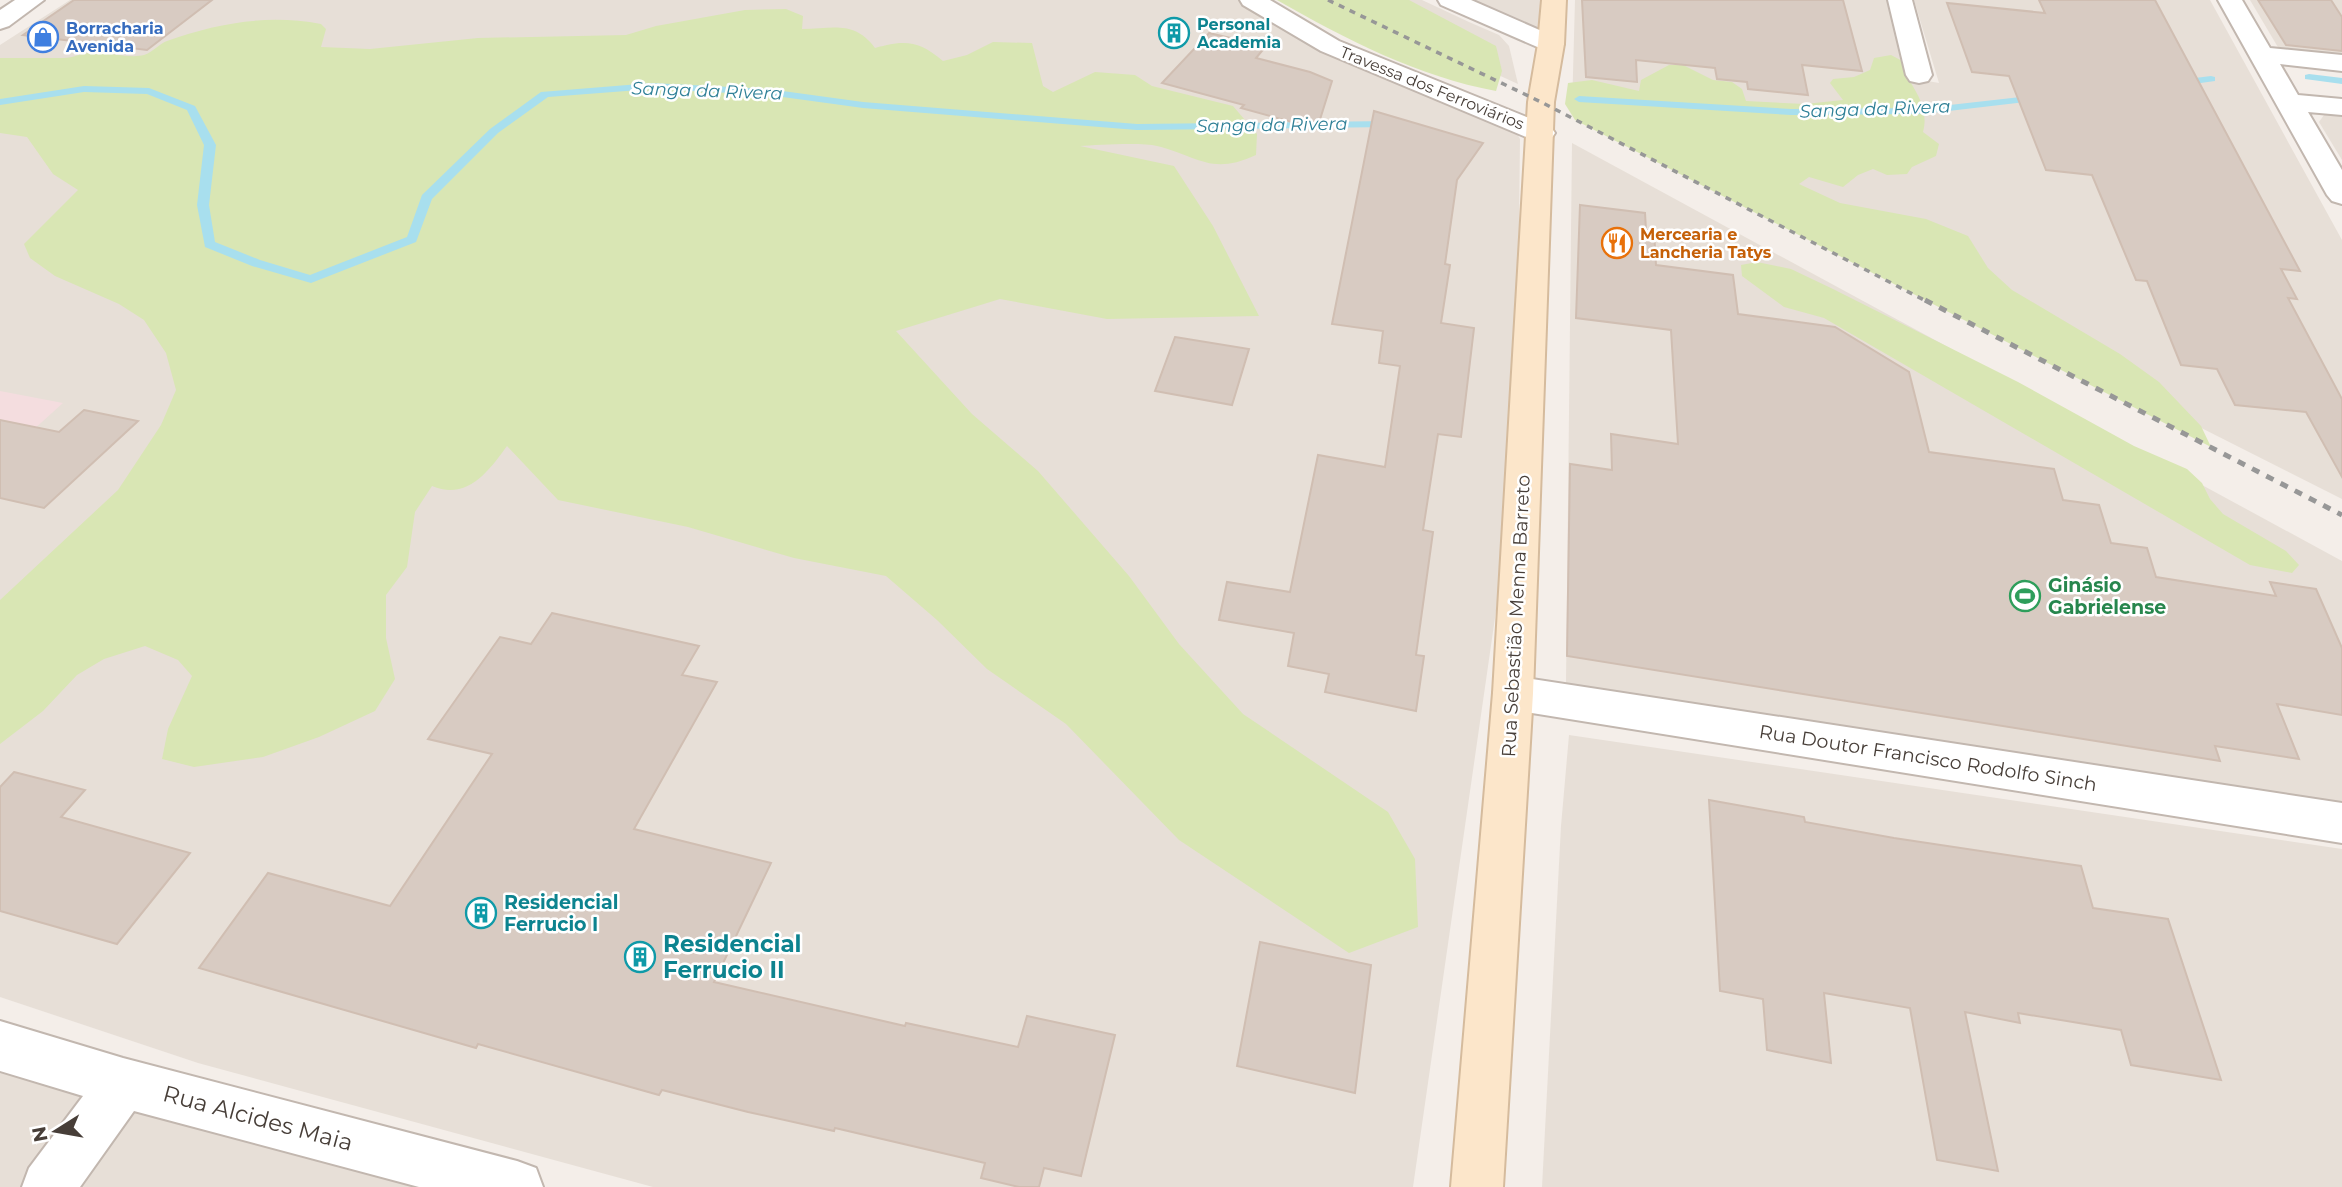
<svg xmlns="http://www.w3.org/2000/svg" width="2342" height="1187" font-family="Montserrat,sans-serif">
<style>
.residential{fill:#e7dfd7}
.medical{fill:#f4dddf}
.green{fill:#d9e6b4}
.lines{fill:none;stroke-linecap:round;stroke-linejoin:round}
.stream{fill:#a8dfee;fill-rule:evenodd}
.building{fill:#d8cbc2;stroke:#d0beb2;stroke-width:2}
.minor-casing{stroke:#c2b7af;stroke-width:4}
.secondary-casing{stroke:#d5bb9d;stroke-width:4}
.minor{fill:#fff;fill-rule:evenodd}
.secondary{fill:#fce6ca;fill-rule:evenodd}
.rail-far1{stroke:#979797;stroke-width:3.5;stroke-dasharray:6 6;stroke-linecap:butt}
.rail{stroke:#979797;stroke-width:5;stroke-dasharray:8 8;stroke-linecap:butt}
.labels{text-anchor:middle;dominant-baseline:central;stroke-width:5;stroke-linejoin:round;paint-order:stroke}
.far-culture-label{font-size:16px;font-weight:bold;fill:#0d838f;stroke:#fff;text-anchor:start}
.far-shop-label{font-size:16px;font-weight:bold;fill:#366cbe;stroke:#fff;text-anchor:start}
.far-street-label{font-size:16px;fill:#473e38;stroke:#fff}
.far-food-label{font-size:16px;font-weight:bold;fill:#c56008;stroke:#fff;text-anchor:start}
.far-water-label{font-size:18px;font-style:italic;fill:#2f8097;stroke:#fff}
.leisure-label{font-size:19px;font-weight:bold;fill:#27864d;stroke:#fff;text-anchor:start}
.street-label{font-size:19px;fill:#473e38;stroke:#fff}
.culture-label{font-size:19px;font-weight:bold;fill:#0d838f;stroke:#fff;text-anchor:start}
.near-culture-label{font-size:23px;font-weight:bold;fill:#0d838f;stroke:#fff;text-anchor:start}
.near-street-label{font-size:23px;fill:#473e38;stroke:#fff}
</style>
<rect width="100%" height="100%" fill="#f4eee9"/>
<g class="residential">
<path d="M70,0H1239L1319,45L1513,126L1520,139L1516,472L1413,1187H653L198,1063L0,997V45Z"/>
<path d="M1334,0H1422L1469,22L1499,35L1509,46L1518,84Z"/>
<path d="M1450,0H1554L1551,44Z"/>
<path d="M1575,0H1891L1910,78L1939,83L1914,0H2210L2342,240V499L1572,110Z"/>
<path d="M2250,0H2342V58L2292,53L2279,49Z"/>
<path d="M2324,115L2342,116V160L2319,122Z"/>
<path d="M1572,143L2342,561V802L1566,683Z"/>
<path d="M1569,735L2342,849V1187H1542L1561,826Z"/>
<path d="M0,1046L517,1187H0Z"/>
</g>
<path class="medical" d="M0,391L63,403L0,460Z"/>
<g class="green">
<path d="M1277,0H1409L1496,46L1502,71L1496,91C1419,77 1345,39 1277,0Z"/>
<path d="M786,9L803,16L802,29C833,29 854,20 875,48C905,40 918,40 943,61L967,55L993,42L1032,43L1043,86L1053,92L1095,72L1135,75L1152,86L1233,106L1257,134L1256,155C1211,176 1198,156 1157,146C1142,142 1096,145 1080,146L1174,166L1213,226L1259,316L1107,319L1000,299L896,331L972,414L1038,471L1129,576L1179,644L1243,714L1388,812L1415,859L1418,927L1349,953L1179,840L1066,724L987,669L937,620L886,576L794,558L688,527L558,500L507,446C489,471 467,501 432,486L415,512L407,567L386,595V638L395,679L375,711L319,737L263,757L194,767L162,759L168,729L192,676L178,660L145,646L104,659L77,675L43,711L0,744V600L118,490L161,425L176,390L166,353L144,320L119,304L55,276L30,258L24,244L78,190L53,174L27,137L0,133V58C22,58 43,58 64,58C73,58 81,53 90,53C107,51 128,59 144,55C153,52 159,44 167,41C217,23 268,14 321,24L326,29L321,47L370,49L478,38L626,35L656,26L745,10Z"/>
<path d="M1891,55L1908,64L1905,74C1917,92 1929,110 1923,132L1939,144L1936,156L1912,167L1907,174L1887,175L1873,169L1858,175L1843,187L1809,177L1799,184L1840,203L1926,219L1968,236L1988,268L2012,290L2120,354L2159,382L2201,426L2211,447L1575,120L1565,104L1568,83L1592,80L1639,91L1641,80L1669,65H1683L1713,80L1732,82L1742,89L1746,101L1805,104L1843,100L1830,83L1833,79L1854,77L1870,70L1874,58Z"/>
<path d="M1757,262L1791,269L1833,289L2018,382L2134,446L2187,469L2202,483L2210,499L2223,514L2286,551L2299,565L2292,573L2250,565L1824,318L1784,307L1742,276L1741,265Z"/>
</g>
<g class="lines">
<g class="stream">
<path d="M2309,74L2342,78V84L2305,79V75Z"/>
<path d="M2211,76L2215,77V81L2179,86L2174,83L2179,80Z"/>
<path d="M652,83L768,89L863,102L1137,124L1390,121L1396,124L1390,127L1137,130L863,108L768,95L652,89L548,97L498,133L432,199L416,242L311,283L252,266L205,247L197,205L204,145L187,110L147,94L84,92L0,105V99L84,86L149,88L195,106L216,145L209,205L215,242L260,260L310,275L407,237L422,195L490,129L541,92Z"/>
<path d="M2038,95L2043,98L2042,100L1923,114L1791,115L1579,102L1574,99L1579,96L1791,109L1923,108Z"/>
</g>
</g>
<g class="building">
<path d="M74,0H212L147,50L23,35Z"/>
<path d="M1582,0H1843L1862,71L1802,65L1808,95L1748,89L1747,82L1717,79L1715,68L1636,60L1637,82L1586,77Z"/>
<path d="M2039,0H2155L2300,271L2281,269L2297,299L2288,298L2342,399V477L2306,412L2235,405L2217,369L2181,365L2147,281L2136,280L2092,175L2046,170L2009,76L1972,72L1947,3L2045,13Z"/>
<path d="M2258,0H2331L2342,17V51L2286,45Z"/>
<path d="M1209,33L1266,46L1256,58L1310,72L1332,81L1317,129L1241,108L1244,105L1162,83Z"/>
<path d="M1374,111L1483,143L1457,180L1445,264L1450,265L1441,323L1474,328L1461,437L1438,434L1423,530L1433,532L1416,655L1424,656L1416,711L1325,692L1329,674L1288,666L1294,633L1219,620L1227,582L1290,592L1318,455L1385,467L1400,366L1379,363L1383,331L1332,324Z"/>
<path d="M1580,205L1645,213L1646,230L1654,231L1656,265L1733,275L1738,314L1835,327L1909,372L1929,452L2054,469L2063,500L2099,505L2111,543L2147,548L2156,577L2276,596L2270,582L2316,589L2342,648V715L2277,704L2299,759L2215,746L2220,761L1567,656L1570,464L1612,470L1611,434L1678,444L1671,330L1576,318Z"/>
<path d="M1175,337L1249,349L1232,405L1155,391Z"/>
<path d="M84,410L138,421L44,508L0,498V420L59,432Z"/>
<path d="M552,613L699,646L682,675L717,682L634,829L771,863L714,982L905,1026L906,1023L1018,1047L1027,1016L1115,1035L1081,1176L1044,1168L1039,1187H1019L981,1178L985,1163L835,1128L834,1131L748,1112L662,1090L659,1095L478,1044L476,1048L199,968L268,873L390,906L492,754L428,739L500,637L531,644Z"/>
<path d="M14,772L85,790L61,817L190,853L117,944L0,911V787Z"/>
<path d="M1709,800L1804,817L1805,822L1894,838L2081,866L2093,908L2168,919L2221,1080L2131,1065L2121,1030L2018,1013L2020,1023L1965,1012L1998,1171L1937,1160L1910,1008L1824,993L1831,1063L1767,1050L1763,999L1720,991Z"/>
<path d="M1260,942L1371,965L1355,1093L1237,1066Z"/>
</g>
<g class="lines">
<g class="minor-casing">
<g id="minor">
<path d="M15,0H44L9,26L0,29V10Z"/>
<path d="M1240,0H1270L1339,41L1551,127L1555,133L1551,139L1541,141L1531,139L1321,51L1243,5Z"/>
<path d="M1438,0H1471L1560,39L1564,44L1560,49L1551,52L1542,49L1441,5Z"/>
<path d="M1888,0H1912L1932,75L1928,81L1919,83L1910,81L1906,75Z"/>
<path d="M2218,0H2242L2270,48L2342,55V71L2280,64L2298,95L2342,99V115L2308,112L2342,170V204L2332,201L2327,195Z"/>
<path d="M1513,676L2342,803V843L1513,710L1499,705L1493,693L1499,681Z"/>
<path d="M0,1021L123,1058L517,1161L536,1168L543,1187H419L134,1111L80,1187H22L29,1168L83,1096L0,1071Z"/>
</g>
</g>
<g class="secondary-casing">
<path id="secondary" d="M1542,0H1566L1564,44L1554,102L1533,693L1503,1187H1451L1493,693L1528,102L1538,44Z"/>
</g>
<use href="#minor" class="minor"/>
<use href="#secondary" class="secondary"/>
<path class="rail-far1" d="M1328,0L1541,102L1928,302"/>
<path class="rail" d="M1925,300L2342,515"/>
</g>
<defs>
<g id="building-ring" transform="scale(1.575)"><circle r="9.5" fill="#fff" stroke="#0f9aa8" stroke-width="1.5"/><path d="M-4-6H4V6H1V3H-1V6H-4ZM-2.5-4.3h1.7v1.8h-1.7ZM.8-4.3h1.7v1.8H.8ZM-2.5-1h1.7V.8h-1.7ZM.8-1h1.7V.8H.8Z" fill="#0f9aa8"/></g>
<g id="shop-ring" transform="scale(1.575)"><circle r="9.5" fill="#fff" stroke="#3f7fe0" stroke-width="1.5"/><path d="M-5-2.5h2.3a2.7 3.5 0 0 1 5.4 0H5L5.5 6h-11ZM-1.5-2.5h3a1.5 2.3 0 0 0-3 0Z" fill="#3f7fe0"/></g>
<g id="restaurant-ring" transform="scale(1.575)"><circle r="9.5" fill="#fff" stroke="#e8710a" stroke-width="1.5"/><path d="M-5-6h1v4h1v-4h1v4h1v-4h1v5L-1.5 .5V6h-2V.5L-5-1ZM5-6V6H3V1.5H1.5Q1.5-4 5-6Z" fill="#e8710a"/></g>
<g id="stadium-ring" transform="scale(1.575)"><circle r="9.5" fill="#fff" stroke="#2e9e5b" stroke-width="1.5"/><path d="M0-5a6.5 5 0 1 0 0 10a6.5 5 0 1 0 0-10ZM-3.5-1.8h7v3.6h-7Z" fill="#2e9e5b"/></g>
</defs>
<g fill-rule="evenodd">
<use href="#building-ring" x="1174" y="33"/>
<use href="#shop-ring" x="43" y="37"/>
<use href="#restaurant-ring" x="1617" y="243"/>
<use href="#stadium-ring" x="2025" y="596"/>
<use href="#building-ring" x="481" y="913"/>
<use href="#building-ring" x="640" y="957"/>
</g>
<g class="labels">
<g class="far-culture-label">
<text x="1197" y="24">Personal<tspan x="1197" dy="18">Academia</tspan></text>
</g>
<g class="far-shop-label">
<text x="66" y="28">Borracharia<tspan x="66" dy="18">Avenida</tspan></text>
</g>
<g class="far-street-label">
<text transform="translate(1432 88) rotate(22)">Travessa dos Ferroviários</text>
</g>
<g class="far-food-label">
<text x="1640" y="234">Mercearia e<tspan x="1640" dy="18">Lancheria Tatys</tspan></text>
</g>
<g class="far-water-label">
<text transform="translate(707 91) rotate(2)">Sanga da Rivera</text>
<text transform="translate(1875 109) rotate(-2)">Sanga da Rivera</text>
<text transform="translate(1272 125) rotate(-1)">Sanga da Rivera</text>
</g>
<g class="leisure-label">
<text x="2048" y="585">Ginásio<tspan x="2048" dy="22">Gabrielense</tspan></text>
</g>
<g class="street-label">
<text transform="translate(1516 616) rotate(-87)">Rua Sebastião Menna Barreto</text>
<text transform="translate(1928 758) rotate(9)">Rua Doutor Francisco Rodolfo Sinch</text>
</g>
<g class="culture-label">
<text x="504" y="902">Residencial<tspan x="504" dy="22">Ferrucio I</tspan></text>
</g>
<g class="near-culture-label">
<text x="663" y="944">Residencial<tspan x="663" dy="26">Ferrucio II</tspan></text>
</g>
<g class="near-street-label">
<text transform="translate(258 1118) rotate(15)">Rua Alcides Maia</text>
</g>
</g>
<g transform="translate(56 1131) rotate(259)" stroke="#ffffff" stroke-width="5" paint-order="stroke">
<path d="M0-5L12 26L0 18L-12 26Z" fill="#473e38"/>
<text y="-10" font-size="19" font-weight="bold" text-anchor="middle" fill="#473e38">N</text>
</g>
</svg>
